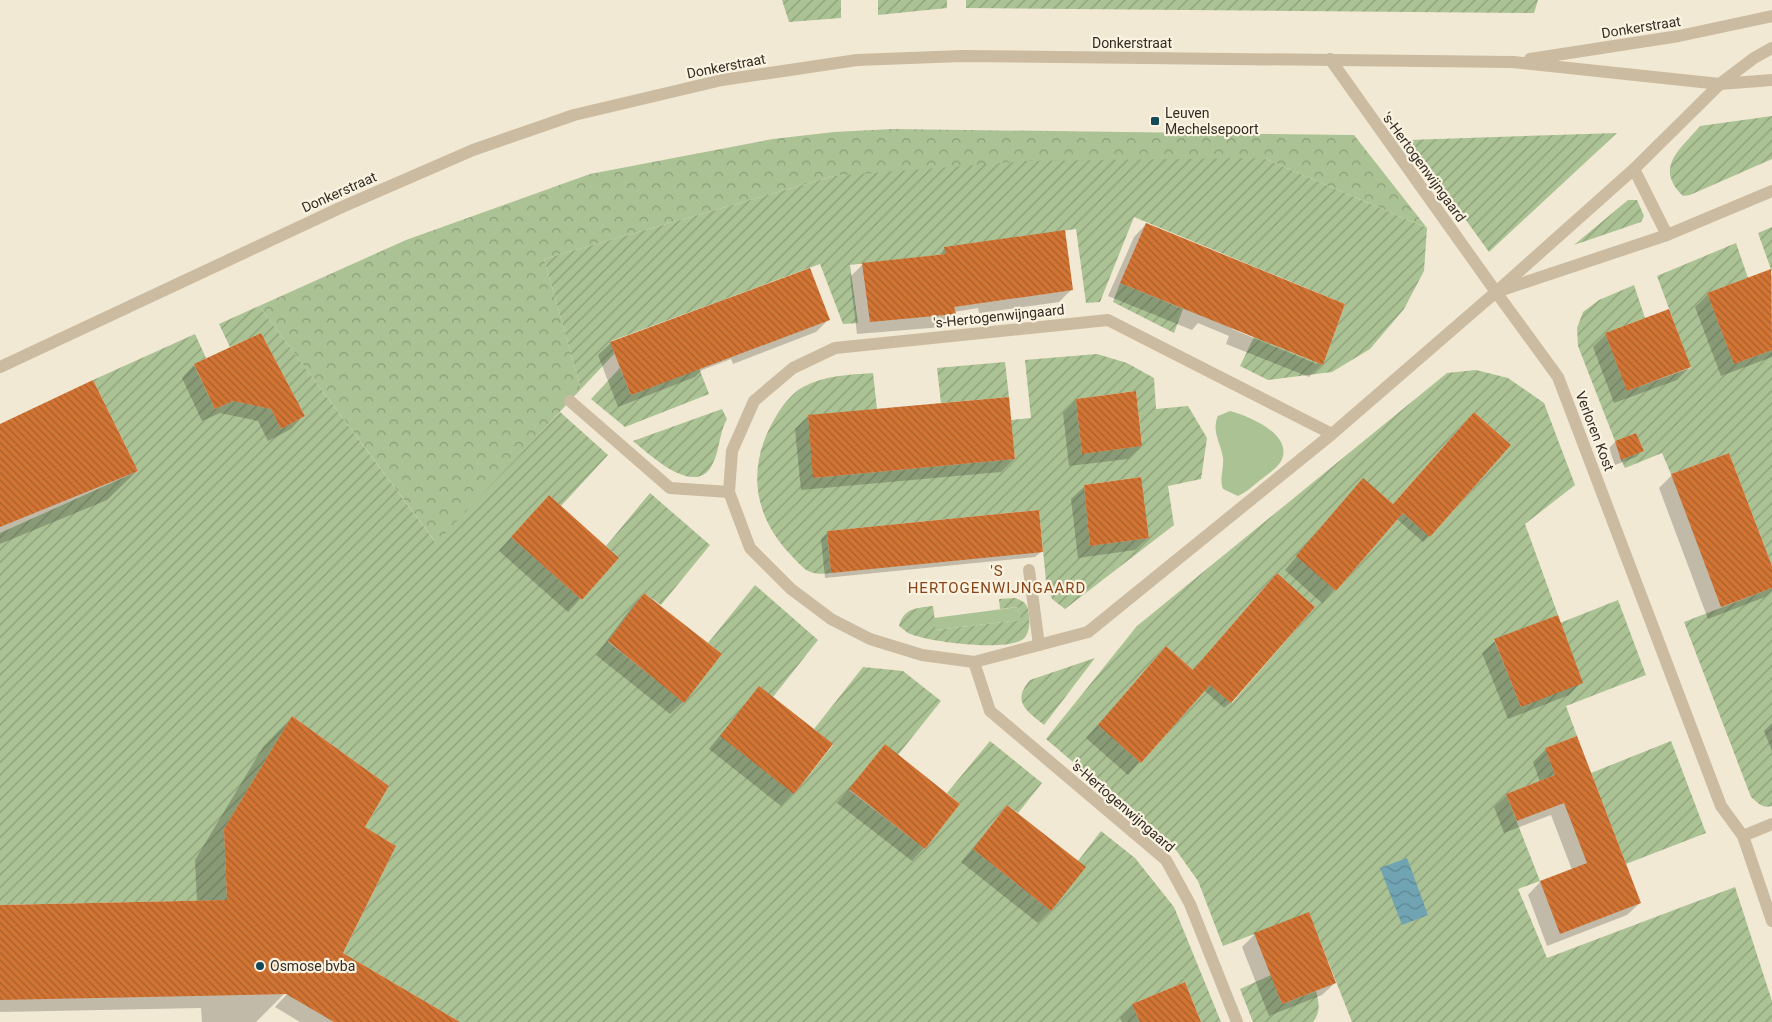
<svg xmlns="http://www.w3.org/2000/svg" width="1772" height="1022" font-family="Roboto,sans-serif">
<style>
.green{fill:#abc294}
.forest{fill:url(#forest-crowns)}
.garden{fill:url(#garden-furrows);fill-rule:evenodd}
.water{fill:url(#water-waves)}
.shadow{fill:#0003;fill-rule:evenodd}
.building{fill:url(#building-back-hatch)}
.lines{fill:none;stroke-linecap:round;stroke-linejoin:round}
.service{stroke:#cbbba0;stroke-width:12}
.minor{stroke:#cbbba0;stroke-width:12}
.tertiary{stroke:#cbbba0;stroke-width:12}
.poi-dot{fill:#164958;stroke:#faf3e1;stroke-width:2}
.labels{text-anchor:middle;dominant-baseline:central;stroke-width:4.5;stroke-linejoin:round;paint-order:stroke}
.street-label{font-size:14px;fill:#342c24;stroke:#faf3e1}
.poi-label{font-size:14px;fill:#342c24;stroke:#faf3e1;text-anchor:start}
.neighbourhood-label{font-size:15px;letter-spacing:1px;fill:#894417;stroke:#faf3e1}
</style>
<defs>
<pattern id="forest-crowns" width="20" height="18" patternUnits="userSpaceOnUse" patternTransform="scale(1.25)"><rect width="20" height="18" fill="#abc294"/><path d="M2 6a3 3 0 1 1 6 0M12 15a3 3 0 1 1 6 0" fill="none" stroke="#8c9e79"/></pattern>
<pattern id="garden-furrows" width="10" height="10" patternUnits="userSpaceOnUse" patternTransform="scale(1.25)"><rect width="10" height="10" fill="#abc294"/><path d="M-1 1l2-2M0 10L10 0M9 11l2-2" fill="none" stroke="#8c9e79"/></pattern>
<pattern id="water-waves" width="16" height="10" patternUnits="userSpaceOnUse" patternTransform="scale(1.25)"><rect width="16" height="10" fill="#71a4b2"/><path d="M0 5q4-4 8 0t8 0" fill="none" stroke="#5e8691"/></pattern>
<pattern id="building-back-hatch" width="6" height="6" patternUnits="userSpaceOnUse" patternTransform="scale(1.25)"><rect width="6" height="6" fill="#d17434"/><path d="M-1 5l2 2M0 0l6 6M5-1l2 2" fill="none" stroke="#aa5f2c"/></pattern>
</defs>
<rect width="100%" height="100%" fill="#f2e9d4"/>
<g class="green">
<path d="M1230,411C1249,416 1292,434 1282,459C1279,467 1270,472 1263,478C1255,484 1247,492 1238,496L1223,489C1219,479 1224,469 1223,458C1221,443 1211,431 1218,416Z"/>
<path d="M1018,607L1020,620L936,630L934,618Z"/>
</g>
<path class="forest" d="M892,129L1354,135L1427,228L1263,158L834,176L544,259L581,389L437,544L259,306L406,240L590,174L773,139L834,132Z"/>
<g class="garden">
<path d="M782,0H841V18L789,22Z"/>
<path d="M878,0H947V8L878,15Z"/>
<path d="M966,0H1538L1534,13L966,8Z"/>
<path d="M1772,116V159L1690,195L1683,196C1654,167 1680,150 1700,126Z"/>
<path d="M1617,133L1489,252L1408,140Z"/>
<path d="M1263,158L1427,228L1424,271L1404,309L1370,349L1332,372L1268,380L1240,366L1254,337L1323,365L1345,304L1134,217L1100,302L1086,303L1076,229L945,247L946,254L850,265L858,323L843,324L820,264L611,341L614,354L581,389L544,259L834,176L1026,161Z"/>
<path d="M1628,200H1637L1644,216L1641,222L1574,245Z"/>
<path d="M1772,227V272L1758,233Z"/>
<path d="M1736,243L1748,278L1707,293L1734,364L1772,350V566L1729,453L1671,474L1662,453L1625,468L1621,460L1644,451L1636,433L1615,441L1578,346L1577,328L1583,312L1599,300L1634,285L1645,318L1605,333L1627,391L1691,368L1657,276Z"/>
<path d="M1120,283L1183,309L1174,333L1113,302Z"/>
<path d="M259,306L436,543L560,412L608,455L561,506L549,495L511,537L582,600L619,558L606,546L650,493L710,545L661,605L644,593L608,642L684,702L722,654L708,643L755,585L818,640L773,697L794,794L833,745L814,729L863,667L903,671L941,701L898,755L885,744L849,790L925,849L960,804L947,793L990,741L1042,783L1018,813L1007,805L973,849L1051,911L1085,867L1078,861L1101,831L1135,858L1174,907L1221,1022H1201L1185,982L1132,1004L1140,1022H460L343,953L396,846L365,827L389,786L292,716L224,829L227,900L0,905V533L138,471L93,380L195,334L206,358L194,365L215,409L233,401L271,409L281,429L305,416L261,333L230,347L219,324Z"/>
<path d="M1097,354L1127,363L1154,378L1156,409L1188,406L1207,438L1201,479L1168,486L1174,525L1065,609L1052,599L1046,581L1039,510L827,531L831,573C808,576 805,570 790,554C752,514 747,465 775,418C782,406 791,394 803,387C826,375 848,375 873,373L877,409L808,416L814,478L1015,459L1011,420L1031,418L1025,360ZM1136,391L1142,446L1082,454L1076,399ZM1140,477L1149,538L1090,546L1084,485Z"/>
<path d="M1005,362L1009,397L941,403L937,368Z"/>
<path d="M620,368L631,395L699,368L709,394L625,427L591,399Z"/>
<path d="M1476,370L1508,378L1544,403L1575,485L1525,524L1558,615L1494,640L1521,707L1560,623L1618,600L1646,675L1566,706L1577,736L1545,748L1555,775L1506,794L1540,881L1518,889L1547,958L1735,887L1772,1001V1022H1352L1309,913L1223,946L1198,881L1176,850L1046,739L1137,626L1447,373ZM1474,412L1511,445L1430,537L1403,513L1336,591L1297,556L1363,479L1393,504ZM1277,573L1315,607L1232,703L1210,685L1141,763L1098,725L1166,646L1193,670Z"/>
<path d="M722,409L727,419C719,433 720,449 713,463C697,500 649,454 633,441Z"/>
<path d="M1772,588V806C1763,809 1758,803 1751,797L1684,622Z"/>
<path d="M1015,598C1026,602 1029,606 1029,618C1030,625 1029,634 1023,639C1007,652 927,642 908,633C905,631 902,628 899,626C904,608 916,608 933,606L936,630L1020,620L1018,607L1000,609L999,599Z"/>
<path d="M1095,658L1044,725C1027,711 1011,702 1030,680Z"/>
<path d="M1671,741L1706,833L1626,864L1591,773Z"/>
<path d="M1271,975L1282,1004L1316,991C1319,1003 1321,1012 1313,1022H1253L1240,989Z"/>
</g>
<path class="water" d="M1407,858L1428,915L1402,925L1380,868Z"/>
<g class="shadow">
<path d="M1146,224L1322,364L1309,377L1226,344L1229,336L1198,323L1192,330L1108,296L1134,237ZM1233,327L1317,361V364L1232,329Z"/>
<path d="M945,248L1071,290L1059,302L979,313L978,308L954,312L942,327L857,334L850,277L863,264L939,256Z"/>
<path d="M1770,271L1772,276V357L1721,376L1695,307L1708,294Z"/>
<path d="M725,299L726,302L828,320L816,332L733,364L731,359L702,370L695,377L618,407L598,355L611,343Z"/>
<path d="M1606,334L1690,367L1677,380L1614,403L1593,347Z"/>
<path d="M261,335L303,416L291,429L268,441L258,421L220,413L202,421L182,378L194,365Z"/>
<path d="M1008,398L1014,459L1001,472L801,490L795,429L808,417Z"/>
<path d="M1076,400L1141,446L1128,459L1069,466L1063,413Z"/>
<path d="M1474,414L1429,536L1423,542L1397,519L1322,603L1285,570L1351,493L1393,506Z"/>
<path d="M0,426L137,471L107,500L0,544Z"/>
<path d="M1636,434L1642,451L1636,457L1615,465L1609,448L1615,442Z"/>
<path d="M1672,475L1772,570V590L1765,597L1708,619L1659,488Z"/>
<path d="M1140,479L1148,538L1135,550L1078,558L1071,499L1084,487Z"/>
<path d="M536,509L618,558L568,612L499,551Z"/>
<path d="M1038,511L1042,551L1035,557L825,578L821,539L827,533Z"/>
<path d="M1277,574L1231,702L1224,708L1204,690L1128,775L1086,738L1166,647L1192,671Z"/>
<path d="M644,594L683,702L670,714L596,655L632,607Z"/>
<path d="M1495,641L1581,682L1569,695L1508,719L1482,653Z"/>
<path d="M759,688L793,793L781,806L709,749Z"/>
<path d="M292,717L364,827L341,954L458,1022H300L275,1007L289,992H286L256,1022H202L201,1008L0,1012V906L197,902L195,860L263,747Z"/>
<path d="M1772,723V751L1764,731Z"/>
<path d="M885,746L924,848L912,861L837,803Z"/>
<path d="M1546,749L1640,903L1627,915L1547,946L1528,895L1540,882L1572,870L1551,815L1504,833L1494,807L1507,795L1540,782L1533,762Z"/>
<path d="M1007,807L1051,910L1038,923L961,862Z"/>
<path d="M1255,934L1335,983L1322,995L1269,1016L1242,947Z"/>
<path d="M1133,1005L1200,1022H1122L1120,1018Z"/>
</g>
<g class="building">
<path d="M1146,223L1345,304L1323,365L1120,283Z"/>
<path d="M1065,230L1073,290L954,307L956,314L870,322L862,263L946,254L944,247Z"/>
<path d="M810,268L830,320L631,395L610,342Z"/>
<path d="M1771,269L1772,350L1734,364L1707,293Z"/>
<path d="M1669,309L1691,367L1627,391L1605,333Z"/>
<path d="M261,333L305,416L281,429L271,409L233,401L215,409L194,364Z"/>
<path d="M93,380L138,471L0,527V424Z"/>
<path d="M1136,391L1142,446L1082,454L1076,399Z"/>
<path d="M1009,397L1015,459L813,478L808,415Z"/>
<path d="M1474,412L1511,445L1430,537L1403,513L1336,591L1296,556L1363,478L1393,504Z"/>
<path d="M1636,433L1644,451L1621,460L1615,441Z"/>
<path d="M1729,453L1772,566V588L1721,607L1671,474Z"/>
<path d="M1141,477L1149,538L1090,546L1084,485Z"/>
<path d="M549,495L619,558L582,600L511,537Z"/>
<path d="M1039,510L1043,552L831,573L827,531Z"/>
<path d="M1277,573L1315,607L1231,703L1210,685L1141,763L1098,725L1166,646L1193,670Z"/>
<path d="M644,593L722,654L684,703L608,641Z"/>
<path d="M1558,615L1583,683L1521,707L1494,639Z"/>
<path d="M759,686L833,744L794,794L720,736Z"/>
<path d="M292,716L389,786L365,827L396,846L343,953L460,1022H334L286,994L0,1000V905L227,900L224,829Z"/>
<path d="M1577,736L1641,903L1560,934L1540,881L1587,863L1564,803L1517,821L1506,794L1555,775L1545,748Z"/>
<path d="M885,744L960,804L925,849L849,789Z"/>
<path d="M1007,805L1086,867L1051,911L973,849Z"/>
<path d="M1309,912L1336,983L1282,1004L1254,933Z"/>
<path d="M1185,982L1201,1022H1140L1132,1004Z"/>
</g>
<g class="lines">
<path class="service" d="M1029,570L1039,645"/>
<g class="minor">
<path d="M1330,59L1496,292"/>
<path d="M1634,169L1667,235"/>
<path d="M1772,191L1667,235L1496,292L1558,377L1721,806L1743,836L1772,921"/>
<path d="M570,401L670,488L729,492"/>
<path d="M1332,434L1108,320L835,348L793,368L754,401L732,451L729,492L750,548L791,589L831,619L870,639L922,655L974,662L1088,632L1332,434L1496,292L1634,169L1720,84"/>
<path d="M974,662L990,711L1166,860L1190,904L1237,1022"/>
<path d="M1743,836L1772,824"/>
</g>
<g class="tertiary">
<path d="M1530,59L1679,36L1772,16"/>
<path d="M1721,83L1754,58L1772,48"/>
<path d="M0,367L342,207L473,150L574,115L722,80L857,60L962,56L1513,62L1720,84L1772,80"/>
</g>
</g>
<g class="poi-dot">
<rect x="1150" y="116" width="10" height="10" rx="2.5"/>
<circle cx="260" cy="966" r="5"/>
</g>
<g class="labels">
<g class="street-label">
<text transform="translate(1641 27) rotate(-9)">Donkerstraat</text>
<text x="1132" y="43">Donkerstraat</text>
<text transform="translate(726 66) rotate(-11)">Donkerstraat</text>
<text transform="translate(1424 167) rotate(54)">'s-Hertogenwijngaard</text>
<text transform="translate(339 192) rotate(-24)">Donkerstraat</text>
<text transform="translate(999 316) rotate(-6)">'s-Hertogenwijngaard</text>
<text transform="translate(1595 431) rotate(69)">Verloren Kost</text>
<text transform="translate(1123 806) rotate(41)">'s-Hertogenwijngaard</text>
</g>
<g class="poi-label">
<text x="1165" y="113">Leuven<tspan x="1165" dy="16">Mechelsepoort</tspan></text>
<text x="270" y="966">Osmose bvba</text>
</g>
<g class="neighbourhood-label">
<text x="997" y="571">'S<tspan x="997" dy="17">HERTOGENWIJNGAARD</tspan></text>
</g>
</g>
</svg>
